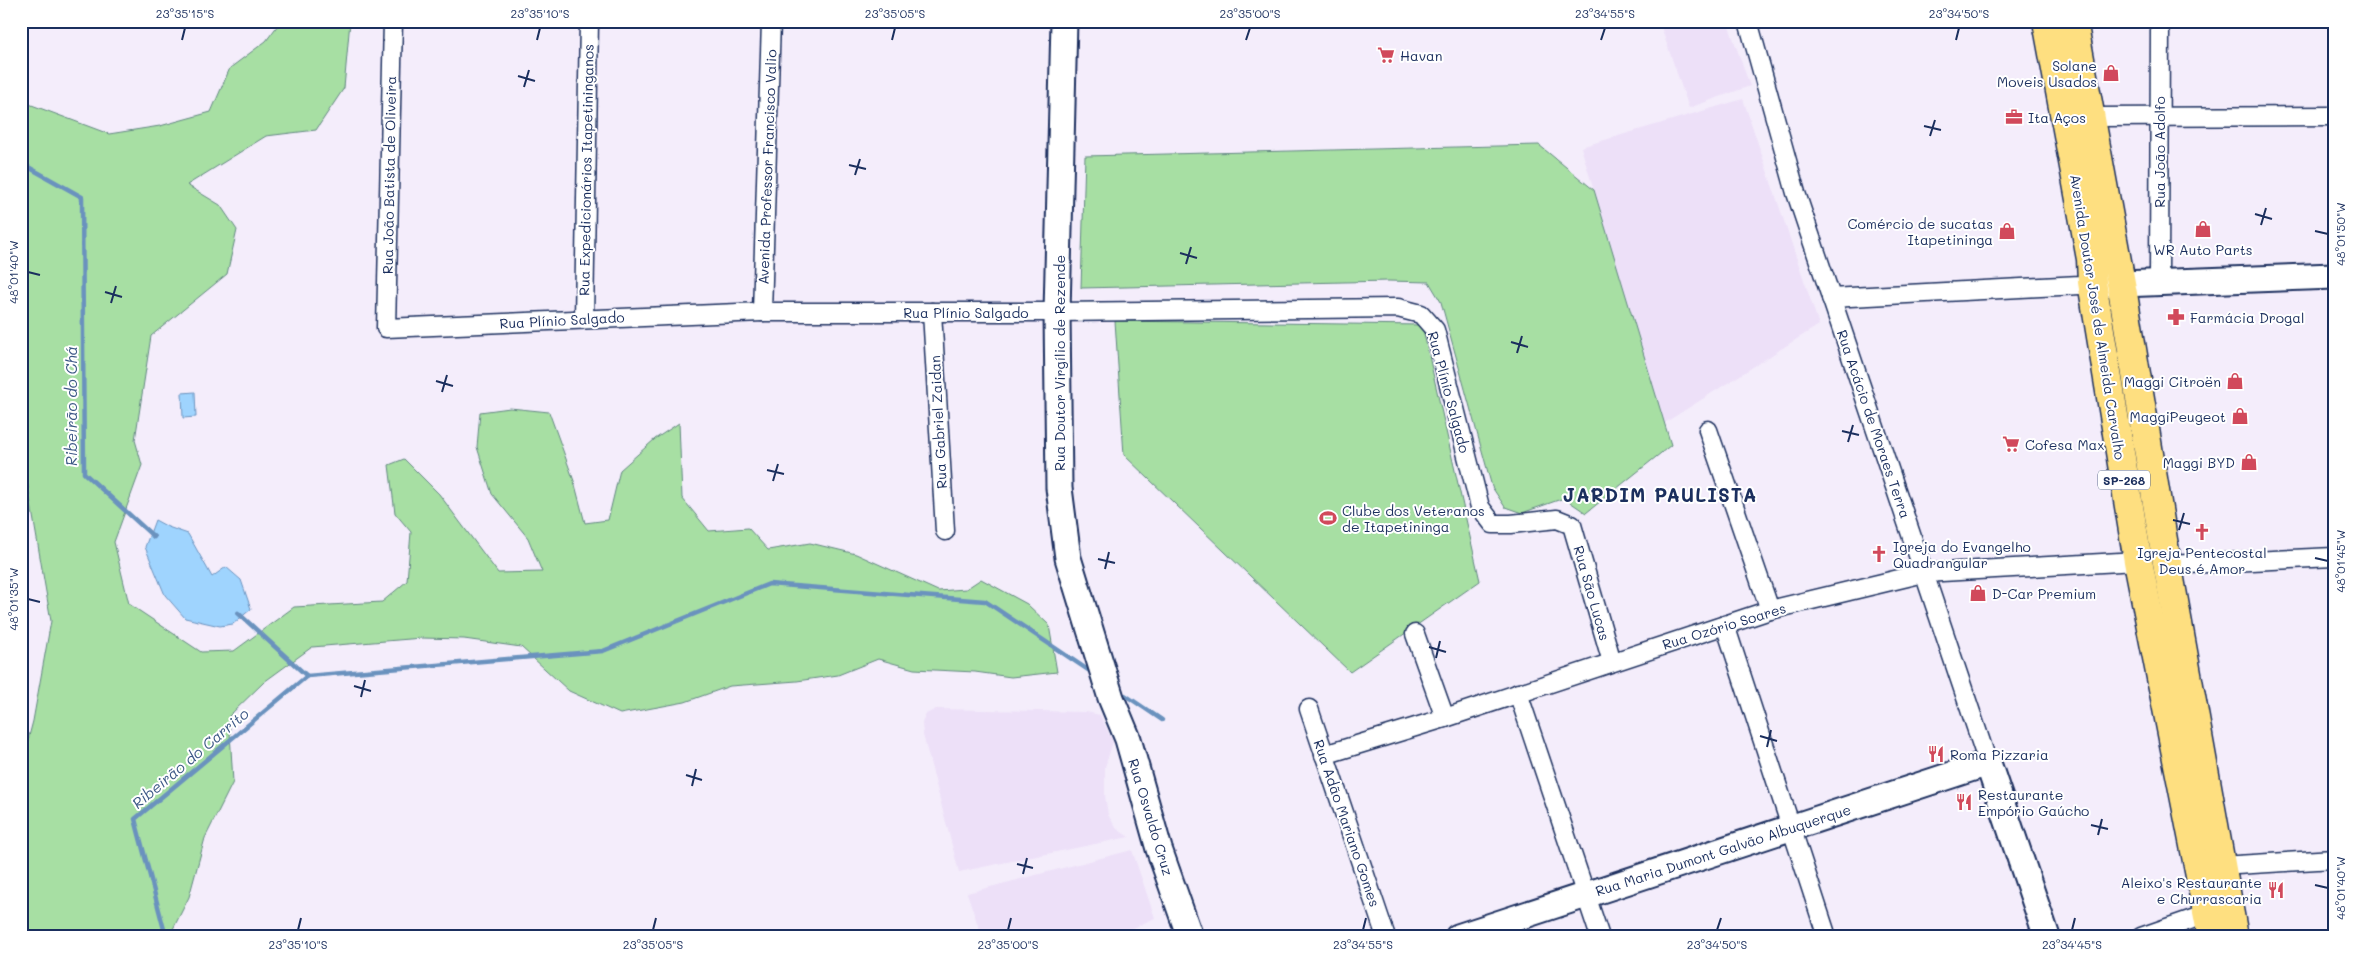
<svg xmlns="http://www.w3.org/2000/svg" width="2355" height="958" font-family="Mali,sans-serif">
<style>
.built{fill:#ede0f8}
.green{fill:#a7dfa3;stroke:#618780}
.water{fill:#9fd4fe;stroke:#6a92be}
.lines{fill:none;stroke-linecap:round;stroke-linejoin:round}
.stream{stroke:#6a92be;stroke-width:4.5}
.street-casing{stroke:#1b2f5e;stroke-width:21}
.secondary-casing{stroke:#1b2f5e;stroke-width:29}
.primary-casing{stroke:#1b2f5e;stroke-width:31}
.street{stroke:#fff;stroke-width:18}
.secondary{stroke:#fff;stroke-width:25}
.primary{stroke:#fedf80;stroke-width:28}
.ticks{fill:none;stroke:#1b2f5e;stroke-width:2}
.labels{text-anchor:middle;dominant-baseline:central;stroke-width:4;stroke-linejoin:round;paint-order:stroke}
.shield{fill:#fff;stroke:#5f6d8e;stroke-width:1}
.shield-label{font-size:12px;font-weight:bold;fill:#1b2f5e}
.poi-label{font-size:14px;fill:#1b2f5e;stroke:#fff;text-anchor:start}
.street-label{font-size:14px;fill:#1b2f5e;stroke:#fff}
.water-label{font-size:15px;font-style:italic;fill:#3c5886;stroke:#fff}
.district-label{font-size:19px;font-weight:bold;letter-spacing:1px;fill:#1b2f5e;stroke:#fff}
.neatline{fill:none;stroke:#1b2f5e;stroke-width:2}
.ticks-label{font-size:12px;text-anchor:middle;fill:#1b2f5e}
</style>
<rect width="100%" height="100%" fill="#f4edfb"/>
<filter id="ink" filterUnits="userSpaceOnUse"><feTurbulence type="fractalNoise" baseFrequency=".02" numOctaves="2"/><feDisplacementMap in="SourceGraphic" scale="10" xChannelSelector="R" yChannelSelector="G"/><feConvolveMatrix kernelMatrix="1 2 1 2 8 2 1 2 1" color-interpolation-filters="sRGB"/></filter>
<g filter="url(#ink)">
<g class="built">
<path d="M1669,21H1727L1750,86L1689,108L1660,24Z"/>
<path d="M1743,99L1819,325L1663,424L1581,147Z"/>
<path d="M936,709L1087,712L1100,715L1113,742L1105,767V795L1108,815L1117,829L1129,837L959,872L923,735L922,723L926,714Z"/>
<path d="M1132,850L1155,918L1129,930L1131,937H982L967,893Z"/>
</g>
<g class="green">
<path d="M281,21H350L344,88L316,130L266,136L187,185L220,205L237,230L227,274L151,336L135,440L142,465L114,542L129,604L201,652L234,651L294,607L382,602L407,581L411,532L395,513L389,465L404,459L439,494L498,573L542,572L528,538L492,494L477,447L480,412L510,408L549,412L574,481L585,523L608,520L620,470L655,439L679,423L682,498L709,531L748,528L768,550L810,543L856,554L938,591L966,589L981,579L1027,604L1049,625L1057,672L1011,677L975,672L914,669L878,659L838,675L797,681L730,686L685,702L620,714L569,691L521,647L464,639L422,638L312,647L264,682L229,716L233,782L205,838L189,897L169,937H21V767L33,721L51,621L21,446V101L109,134L160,126L211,112L230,68L266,41Z"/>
<path d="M1539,145L1594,190L1671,445L1586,513L1564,498L1522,513L1505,507L1492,487L1441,302L1429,282L1388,281L1081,288L1085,156Z"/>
<path d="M1115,321L1422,325L1480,581L1350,672L1124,455Z"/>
</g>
<g class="water">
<path d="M195,392L196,417L183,418L182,393Z"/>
<path d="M155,520L168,527L188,534L212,577L226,567L241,580L251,609L233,624L220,626L185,618L165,595L145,547Z"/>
</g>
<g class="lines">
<g class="stream">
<path d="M21,163L82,197L84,473L154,537"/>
<path d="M238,613L307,676"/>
<path d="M307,676L603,651L769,584L985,601L1094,674"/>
<path d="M1125,695L1162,720"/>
<path d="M166,937L135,819L307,676"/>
</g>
<g class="street-casing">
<g id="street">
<path d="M393,21L386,328L762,312H1057L1398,308L1421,314L1435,330L1480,507L1493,524H1511L1557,519L1572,525L1612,662"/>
<path d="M1748,21L1796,193L1988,763"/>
<path d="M2091,117L2334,116"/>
<path d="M2159,282L2160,21"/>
<path d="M1831,298L2080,285L2092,282"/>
<path d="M762,312L771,21"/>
<path d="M932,312L945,531"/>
<path d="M584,319L589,21"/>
<path d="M1708,430L1770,610"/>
<path d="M2167,565L2334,557"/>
<path d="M1725,625L1827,937"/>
<path d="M1415,634L1445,718"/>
<path d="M1518,693L1600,937"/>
<path d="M1309,709L1386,937"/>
<path d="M1324,755L1445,718L1770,610L1924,573L2138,561"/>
<path d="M2220,866L2334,859"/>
<path d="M2141,937L2207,914"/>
</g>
</g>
<g class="secondary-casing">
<g id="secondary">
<path d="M1064,21L1057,312L1059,488L1068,558L1111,698L1128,739L1159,849L1190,937"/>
<path d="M2092,282L2121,284L2334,276"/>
<path d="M1458,937L1988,763L2047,937"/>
</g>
</g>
<g class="primary-casing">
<g id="primary">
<path d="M2047,21L2091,259L2092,282L2138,561L2212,937"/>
<path d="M2073,21L2123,294L2163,540L2234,937"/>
</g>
</g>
<use href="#street" class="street"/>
<use href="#secondary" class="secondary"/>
<use href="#primary" class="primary"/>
</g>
</g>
<path class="ticks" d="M182,40L185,28M537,40L540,28M892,40L895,28M1246,40L1250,28M1601,40L1605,28M1956,40L1959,28M518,76L535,81M524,87L529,70M1924,126L1941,130M1930,136L1935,120M849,165L866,169M855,175L860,159M2255,214L2272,219M2261,225L2266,208M2315,231L2328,234M1180,253L1197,258M1186,264L1191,247M28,272L40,275M105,292L122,297M111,303L116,286M1511,342L1528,347M1517,353L1522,336M436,381L453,386M442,392L447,375M1842,431L1859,435M1848,442L1853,425M767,470L784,474M773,481L778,464M2173,520L2190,524M2179,530L2184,513M2315,558L2328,561M1098,559L1115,563M1105,569L1109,552M28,599L40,602M1429,647L1446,652M1436,658L1440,641M354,686L371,691M361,697L365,680M1760,736L1777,741M1767,747L1771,730M686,775L702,780M692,786L696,769M2091,825L2108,829M2098,835L2102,819M1017,864L1033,868M1023,874L1027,858M2315,885L2328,888M298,930L301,918M653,930L656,918M1008,930L1011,918M1363,930L1366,918M1717,930L1721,918M2072,930L2075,918"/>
<defs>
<g id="supermarket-bare" transform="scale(1.35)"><path d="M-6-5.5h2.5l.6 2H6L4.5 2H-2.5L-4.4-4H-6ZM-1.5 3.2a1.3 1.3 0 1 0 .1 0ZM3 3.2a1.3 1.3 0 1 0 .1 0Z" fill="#d1495b" stroke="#fff" stroke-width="2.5" paint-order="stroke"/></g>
<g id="shop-bare" transform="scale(1.35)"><path d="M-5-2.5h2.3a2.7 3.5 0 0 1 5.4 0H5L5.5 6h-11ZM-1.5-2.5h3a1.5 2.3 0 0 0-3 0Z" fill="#d1495b" stroke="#fff" stroke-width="2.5" paint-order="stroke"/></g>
<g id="office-bare" transform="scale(1.35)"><path d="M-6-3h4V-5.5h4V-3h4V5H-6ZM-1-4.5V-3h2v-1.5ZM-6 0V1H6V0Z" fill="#d1495b" stroke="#fff" stroke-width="2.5" paint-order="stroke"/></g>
<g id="pharmacy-bare" transform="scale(1.35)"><path d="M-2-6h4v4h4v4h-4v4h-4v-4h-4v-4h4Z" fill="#d1495b" stroke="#fff" stroke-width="2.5" paint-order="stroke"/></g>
<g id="stadium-bare" transform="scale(1.35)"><path d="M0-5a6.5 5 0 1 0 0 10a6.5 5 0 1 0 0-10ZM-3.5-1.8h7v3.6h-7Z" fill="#d1495b" stroke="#fff" stroke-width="2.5" paint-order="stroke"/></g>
<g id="church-bare" transform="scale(1.35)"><path d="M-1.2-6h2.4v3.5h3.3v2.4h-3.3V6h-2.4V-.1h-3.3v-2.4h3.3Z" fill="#d1495b" stroke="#fff" stroke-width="2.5" paint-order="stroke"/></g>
<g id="restaurant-bare" transform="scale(1.35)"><path d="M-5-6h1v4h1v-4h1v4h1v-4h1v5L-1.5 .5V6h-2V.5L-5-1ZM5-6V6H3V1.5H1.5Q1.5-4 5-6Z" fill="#d1495b" stroke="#fff" stroke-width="2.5" paint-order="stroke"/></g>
</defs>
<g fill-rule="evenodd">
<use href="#supermarket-bare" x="1386" y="55"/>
<use href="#shop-bare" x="2111" y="73"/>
<use href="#office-bare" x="2014" y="117"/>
<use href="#shop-bare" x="2203" y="229"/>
<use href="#shop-bare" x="2007" y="231"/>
<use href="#pharmacy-bare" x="2176" y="317"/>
<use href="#shop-bare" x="2235" y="381"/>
<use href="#shop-bare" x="2240" y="416"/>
<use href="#supermarket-bare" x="2011" y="444"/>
<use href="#shop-bare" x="2249" y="462"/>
<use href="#stadium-bare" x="1328" y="518"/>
<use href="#church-bare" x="2202" y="532"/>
<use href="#church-bare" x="1879" y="554"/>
<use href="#shop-bare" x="1978" y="593"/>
<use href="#restaurant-bare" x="1936" y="754"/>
<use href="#restaurant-bare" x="1964" y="802"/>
<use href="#restaurant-bare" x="2276" y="890"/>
</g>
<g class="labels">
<rect class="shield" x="2098" y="470.5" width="52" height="19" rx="4"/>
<g class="shield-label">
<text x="2124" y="480">SP-268</text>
</g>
<g class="poi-label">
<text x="1400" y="55">Havan</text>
<text x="2097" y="65" text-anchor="end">Solane<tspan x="2097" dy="16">Moveis Usados</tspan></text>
<text x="2028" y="117">Ita Aços</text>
<text x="1993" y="223" text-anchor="end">Comércio de sucatas<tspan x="1993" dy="16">Itapetininga</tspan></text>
<text x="2203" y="249" text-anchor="middle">WR Auto Parts</text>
<text x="2190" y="317">Farmácia Drogal</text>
<text x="2221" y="381" text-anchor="end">Maggi Citroën</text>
<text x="2226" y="416" text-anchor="end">MaggiPeugeot</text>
<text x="2025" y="444">Cofesa Max</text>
<text x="2235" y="462" text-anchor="end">Maggi BYD</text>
<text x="1342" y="510">Clube dos Veteranos<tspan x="1342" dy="16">de Itapetininga</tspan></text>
<text x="1893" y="546">Igreja do Evangelho<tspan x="1893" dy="16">Quadrangular</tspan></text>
<text x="2202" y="552" text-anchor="middle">Igreja Pentecostal<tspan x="2202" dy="16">Deus é Amor</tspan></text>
<text x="1992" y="593">D-Car Premium</text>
<text x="1950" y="754">Roma Pizzaria</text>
<text x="1978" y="794">Restaurante<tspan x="1978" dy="16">Empório Gaúcho</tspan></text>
<text x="2262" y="882" text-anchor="end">Aleixo's Restaurante<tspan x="2262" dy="16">e Churrascaria</tspan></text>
</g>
<g class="street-label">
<text transform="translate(2159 152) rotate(-90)">Rua João Adolfo</text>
<text transform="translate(767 167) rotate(-88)">Avenida Professor Francisco Valio</text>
<text transform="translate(586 170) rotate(-89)">Rua Expedicionários Itapetininganos</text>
<text transform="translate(389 175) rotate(-89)">Rua João Batista de Oliveira</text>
<text x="966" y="312">Rua Plínio Salgado</text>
<text transform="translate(2098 317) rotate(81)">Avenida Doutor José de Almeida Carvalho</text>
<text transform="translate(562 320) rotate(-3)">Rua Plínio Salgado</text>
<text transform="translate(1059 363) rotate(-90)">Rua Doutor Virgílio de Rezende</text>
<text transform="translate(1449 392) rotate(75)">Rua Plínio Salgado</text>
<text transform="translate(938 422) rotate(-93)">Rua Gabriel Zaidan</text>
<text transform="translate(1874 424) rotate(71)">Rua Acácio de Moraes Terra</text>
<text transform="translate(1592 593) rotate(74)">Rua São Lucas</text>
<text transform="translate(1724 626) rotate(-17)">Rua Ozório Soares</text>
<text transform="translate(1151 817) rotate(73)">Rua Osvaldo Cruz</text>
<text transform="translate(1347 823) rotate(71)">Rua Adão Mariano Gomes</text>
<text transform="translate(1723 850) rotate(-18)">Rua Maria Dumont Galvão Albuquerque</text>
</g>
<g class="water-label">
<text transform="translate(71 406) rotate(-90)">Ribeirão do Chá</text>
<text transform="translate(190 758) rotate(-40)">Ribeirão do Carrito</text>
</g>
<g class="district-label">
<text x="1660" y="494">JARDIM PAULISTA</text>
</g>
</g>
<rect width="2355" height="958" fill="none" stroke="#fff" stroke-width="55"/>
<rect x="28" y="28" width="2300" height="902" class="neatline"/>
<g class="ticks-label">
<text x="185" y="18">23°35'15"S</text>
<text x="540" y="18">23°35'10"S</text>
<text x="895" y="18">23°35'05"S</text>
<text x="1250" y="18">23°35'00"S</text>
<text x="1605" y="18">23°34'55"S</text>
<text x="1959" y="18">23°34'50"S</text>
<text transform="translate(2341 234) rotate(-90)" y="4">48°01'50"W</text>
<text transform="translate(14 272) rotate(-90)" y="4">48°01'40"W</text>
<text transform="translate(2341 561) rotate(-90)" y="4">48°01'45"W</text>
<text transform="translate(14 599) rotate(-90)" y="4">48°01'35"W</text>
<text transform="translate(2341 888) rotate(-90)" y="4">48°01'40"W</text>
<text x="298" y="949">23°35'10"S</text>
<text x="653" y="949">23°35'05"S</text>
<text x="1008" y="949">23°35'00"S</text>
<text x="1363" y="949">23°34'55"S</text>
<text x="1717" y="949">23°34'50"S</text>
<text x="2072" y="949">23°34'45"S</text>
</g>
</svg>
